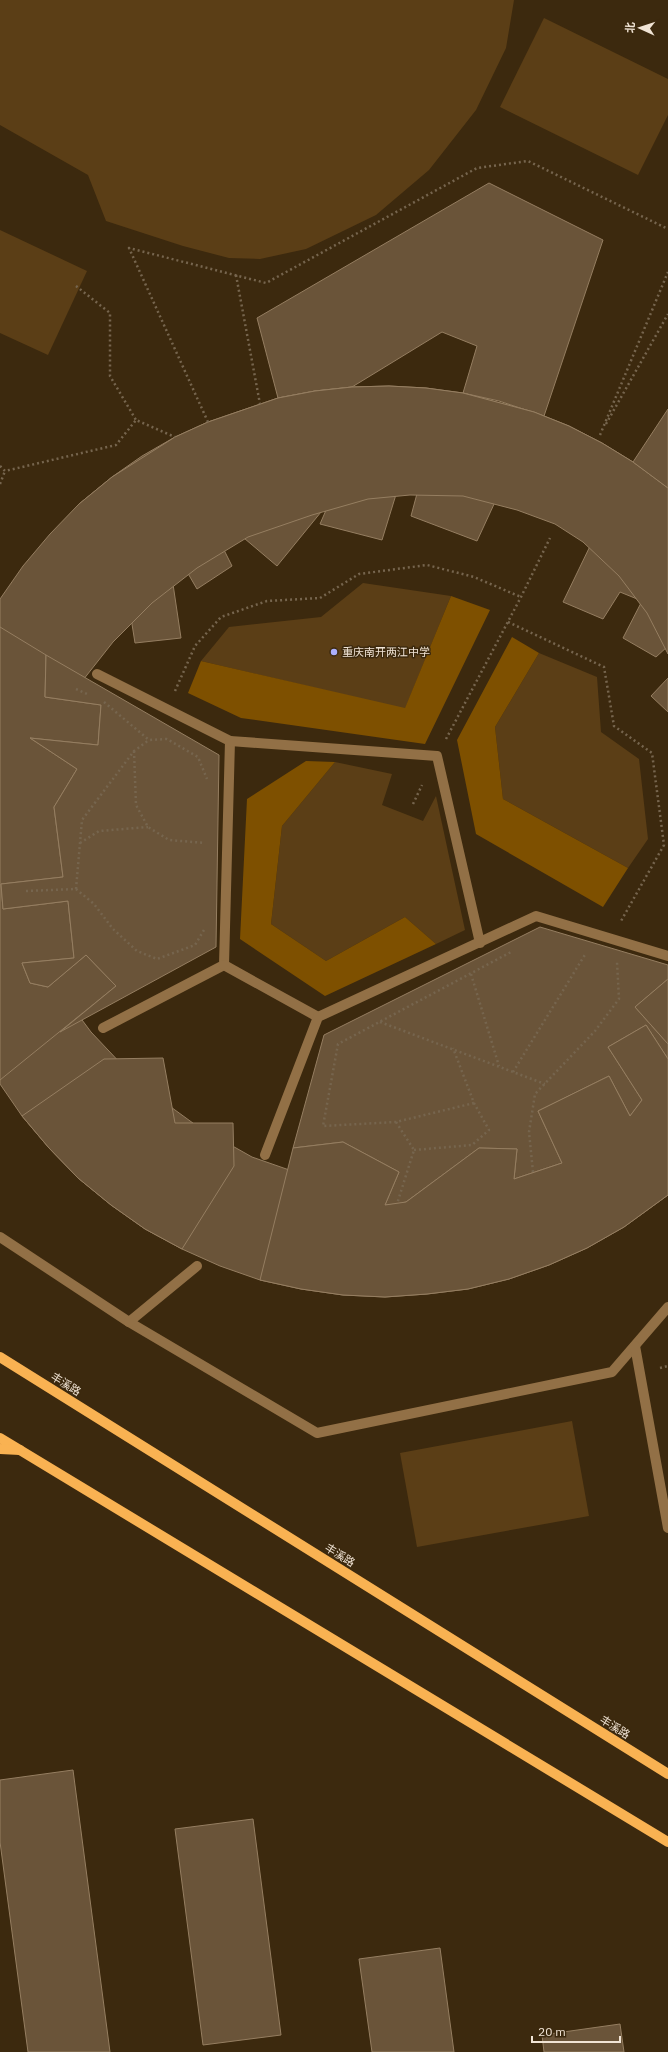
<svg xmlns="http://www.w3.org/2000/svg" width="668" height="2052" font-family="'IBM Plex Sans','Noto Sans SC',sans-serif">
<style>
.green{fill:#5b3e16}
.forest{fill:#7e5000}
.building{fill:#6a5439;stroke:#957e61}
.lines{fill:none;stroke-linecap:round;stroke-linejoin:round}
.path{stroke:#76654e;stroke-width:2.5;stroke-dasharray:2 3;stroke-linecap:butt}
.minor{stroke:#927046;stroke-width:10}
.major{stroke:#f9b252;stroke-width:10}
.poi-dot{fill:#acaffb;stroke:#3c290e;stroke-width:1.5}
.labels{text-anchor:middle;dominant-baseline:central;stroke-width:3;stroke-linejoin:round;paint-order:stroke}
.poi-label{font-size:11px;fill:#f1e4d5;stroke:#3c290e;text-anchor:start}
.street-label{font-size:11px;fill:#f1e4d5;stroke:#3c290e}
</style>
<rect width="100%" height="100%" fill="#3c290e"/>
<g class="green">
<path d="M0,0H514L506,48L476,110L429,170L376,215L306,249L260,259L229,258L183,246L106,221L88,175L0,125Z"/>
<path d="M544,18L668,79V115L638,175L500,107Z"/>
<path d="M0,230L87,271L48,355L0,333Z"/>
<path d="M363,583L451,596L405,709L201,661L229,627L321,617Z"/>
<path d="M539,653L597,677L601,732L639,759L648,839L628,868L503,799L495,727Z"/>
<path d="M335,762L392,774L382,805L423,821L436,796L465,930L436,944L405,917L326,961L271,924L282,826Z"/>
<path d="M572,1421L589,1516L417,1547L400,1453Z"/>
</g>
<g class="forest">
<path d="M451,596L490,610L425,744L241,718L188,693L201,661L405,708Z"/>
<path d="M512,637L539,653L495,727L503,799L628,868L603,907L476,834L457,740Z"/>
<path d="M306,761L335,762L282,826L271,924L326,961L405,917L436,944L325,996L240,939L247,799Z"/>
</g>
<g class="building">
<path d="M489,183L603,240L544,416L499,401L463,393L477,346L442,332L352,387L315,391L278,398L257,318Z"/>
<path d="M389,386L426,388L463,393L534,412L569,426L602,443L633,462L668,488V646L656,657L623,638L642,601L620,592L603,619L563,602L593,540L576,519L536,500L501,489L477,541L411,516L422,475H402L382,540L320,524L330,501L277,566L238,533L220,542L232,566L197,589L179,558L170,564L181,638L135,643L125,580L79,504L112,477L142,456L175,437L208,422L278,398L315,391L352,387Z"/>
<path d="M389,386L426,388L463,393L534,412L569,426L602,443L633,462L668,488V654L647,613L619,576L583,542L555,524L517,510L463,496L410,495L368,499L312,515L248,537L197,568L152,603L113,642L72,694L52,728L36,767L27,804L23,839L27,900L38,936L59,989L91,1032L142,1086L197,1126L252,1157L295,1172L360,1186L417,1189L475,1182L534,1166L589,1136L631,1100L668,1044V1195L624,1227L587,1248L549,1265L509,1279L468,1289L427,1294L385,1297L343,1295L301,1289L260,1280L220,1266L182,1249L145,1229L111,1205L78,1178L49,1148L22,1116L0,1084V599L23,566L50,534L79,504L112,477L175,437L208,422L278,398L315,391L352,387Z"/>
<path d="M668,409V488L633,462Z"/>
<path d="M0,627L46,655L45,697L101,705L98,745L30,738L77,769L54,807L63,877L1,884L3,909L68,901L74,958L22,963L30,983L48,987L86,955L116,986L0,1080Z"/>
<path d="M46,655L219,755L216,947L60,1032L116,986L86,955L48,987L30,983L22,963L74,958L68,901L3,909L1,884L63,877L54,807L77,769L30,738L98,745L101,705L45,697Z"/>
<path d="M668,678V712L651,696Z"/>
<path d="M540,927L668,965V979L635,1007L668,1044V1059L646,1025L608,1047L642,1100L630,1116L609,1076L538,1111L562,1163L514,1179L517,1149L479,1148L406,1202L397,1204L385,1205L399,1172L343,1142L293,1148L324,1035Z"/>
<path d="M668,979V1044L635,1007Z"/>
<path d="M646,1025L668,1059V1195L624,1227L587,1248L549,1265L509,1279L468,1289L427,1294L385,1297L343,1295L301,1289L260,1280L293,1148L343,1142L399,1172L385,1205L406,1202L479,1148L517,1149L514,1179L562,1163L538,1111L609,1076L630,1116L642,1100L608,1047Z"/>
<path d="M163,1058L175,1123H233L234,1166L182,1249L145,1229L111,1205L78,1178L49,1148L22,1116L104,1059Z"/>
<path d="M73,1770L110,2052H28L0,1842V1780Z"/>
<path d="M253,1819L281,2035L203,2045L175,1829Z"/>
<path d="M440,1948L454,2052H372L359,1959Z"/>
<path d="M620,2024L624,2052H544L542,2035Z"/>
</g>
<g class="lines">
<g class="path">
<path d="M236,275L260,404"/>
<path d="M76,286L110,313V376L136,420"/>
<path d="M208,422L129,248L266,283L477,168L528,161L668,229"/>
<path d="M606,424L668,314"/>
<path d="M600,435L668,272"/>
<path d="M0,466L5,471L116,445L136,420L175,437"/>
<path d="M0,484L5,471"/>
<path d="M508,622L604,667L614,726L652,753L664,845L621,921"/>
<path d="M76,689L87,694"/>
<path d="M175,691L195,646L221,617L267,601L320,598L359,574L427,565L474,577L521,597"/>
<path d="M104,702L149,740L167,739L198,757L207,779"/>
<path d="M446,739L521,597L550,538"/>
<path d="M134,751L136,805L148,827L169,840L205,843"/>
<path d="M413,804L422,785"/>
<path d="M80,843L99,831L148,827"/>
<path d="M76,889L82,820L134,751L149,740"/>
<path d="M26,891L76,889L94,904L113,929L137,951L157,959L195,945L204,930"/>
<path d="M471,974L499,1066"/>
<path d="M380,1022L545,1084"/>
<path d="M513,1072L586,953"/>
<path d="M474,1103L396,1122L323,1126L338,1044L511,952"/>
<path d="M396,1122L414,1150L397,1204"/>
<path d="M414,1150L472,1145L489,1130L474,1103L453,1048"/>
<path d="M533,1172L529,1132L535,1094L595,1031L619,999L617,962"/>
<path d="M660,1368L668,1366"/>
</g>
<g class="minor">
<path d="M97,674L230,741L224,965L103,1028"/>
<path d="M230,741L437,756L480,943"/>
<path d="M224,965L318,1017"/>
<path d="M265,1155L318,1017L536,916L668,956"/>
<path d="M0,1237L129,1322L317,1433L612,1372L668,1307"/>
<path d="M129,1322L197,1266"/>
<path d="M635,1346L668,1528"/>
</g>
<g class="major">
<path d="M0,1357L668,1774"/>
<path d="M0,1438L668,1842"/>
<path d="M0,1449L20,1450"/>
</g>
</g>
<circle class="poi-dot" cx="334" cy="652" r="4"/>
<g class="labels">
<g class="poi-label">
<text x="342" y="652">重庆南开两江中学</text>
</g>
<g class="street-label">
<text transform="translate(66 1384) rotate(32)">丰溪路</text>
<text transform="translate(340 1555) rotate(32)">丰溪路</text>
<text transform="translate(615 1727) rotate(32)">丰溪路</text>
</g>
</g>
<g transform="translate(640 28) rotate(273)" stroke="#3c290e" stroke-width="3" paint-order="stroke">
<path d="M0-3L7 15L0 10L-7 15Z" fill="#f1e4d5"/>
<text y="-6" font-size="11" font-weight="bold" text-anchor="middle" fill="#f1e4d5">北</text>
</g>
<path d="M532 2036v6h88v-6" fill="none" stroke="#f1e4d5" stroke-width="2"/>
<text x="538" y="2036" font-size="12" fill="#f1e4d5" stroke="#3c290e" stroke-width="3" paint-order="stroke">20 m</text>
</svg>
